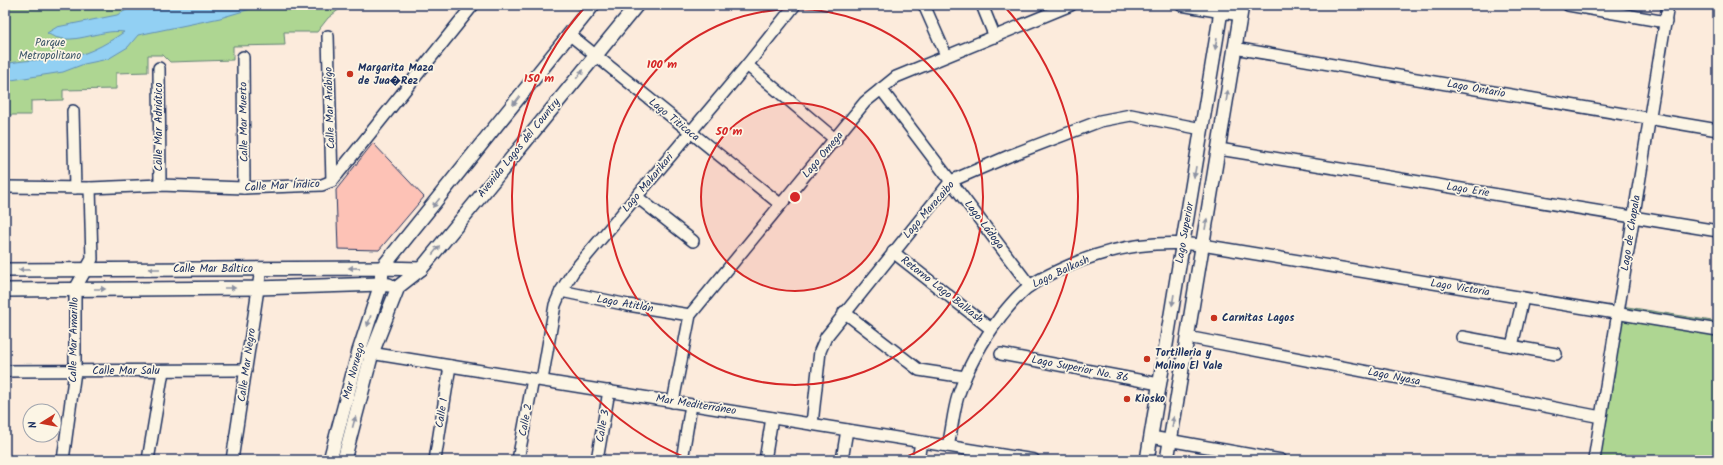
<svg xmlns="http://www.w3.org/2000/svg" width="1723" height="465" font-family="Kalam,sans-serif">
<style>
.green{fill:#aed692;stroke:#648278}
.water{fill:#92d0f3;stroke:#6290b7}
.building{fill:#fdc2b6;stroke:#1b2f5e}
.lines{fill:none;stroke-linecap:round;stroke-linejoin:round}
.minor-casing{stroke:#1b2f5e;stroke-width:14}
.tertiary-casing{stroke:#1b2f5e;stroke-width:16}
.minor{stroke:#fcf5e5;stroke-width:11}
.tertiary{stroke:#fcf5e5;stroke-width:13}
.oneway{fill:#8c92a2}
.ring{fill:none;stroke:#d62828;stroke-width:2}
.poi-dot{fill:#c8321e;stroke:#fcf5e5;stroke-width:1.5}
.labels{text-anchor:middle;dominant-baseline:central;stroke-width:3.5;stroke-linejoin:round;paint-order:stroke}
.park-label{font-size:11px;fill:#40596b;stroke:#fcf5e5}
.poi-label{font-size:11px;font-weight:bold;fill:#1b2f5e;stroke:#fcf5e5;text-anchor:start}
.street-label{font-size:11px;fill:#1b2f5e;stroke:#fcf5e5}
.centre{fill:#d62828;stroke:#fcf5e5;stroke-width:2}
.ring-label{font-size:12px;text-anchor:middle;font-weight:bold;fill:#d62828;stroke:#fcf5e5;stroke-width:3.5;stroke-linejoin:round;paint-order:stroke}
</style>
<rect width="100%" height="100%" fill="#fcebdc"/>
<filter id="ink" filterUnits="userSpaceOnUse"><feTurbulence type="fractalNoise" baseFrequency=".025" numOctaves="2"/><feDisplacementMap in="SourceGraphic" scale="8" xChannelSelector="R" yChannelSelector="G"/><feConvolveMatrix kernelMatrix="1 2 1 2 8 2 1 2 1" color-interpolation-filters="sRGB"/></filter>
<g filter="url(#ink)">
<g class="green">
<path d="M5,5H345L328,18L317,32H284L285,45L233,46V60L170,62L163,55H148V72L116,73V89L63,90V100L31,101V115H5Z"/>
<path d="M1622,306L1718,322V460H1597Z"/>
</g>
<path class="water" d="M136,5H264L220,18L138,35L128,47L108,59L84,64L63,72L5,81V64C23,60 40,60 58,59C82,58 105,45 124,32C98,28 71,49 47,33L57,27L117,15Z"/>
<path class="building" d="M373,143L424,197L379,250L338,249L336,190Z"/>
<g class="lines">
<g class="minor-casing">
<g id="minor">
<path d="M924,5L946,55"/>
<path d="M982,5L995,37"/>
<path d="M1181,5L1240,15"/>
<path d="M1568,5L1666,22"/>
<path d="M569,34L780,204"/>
<path d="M328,36L332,181"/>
<path d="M1234,48L1718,130"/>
<path d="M243,57L244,188"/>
<path d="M747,65L836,140"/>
<path d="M159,68L160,185"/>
<path d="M881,89L1030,286"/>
<path d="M73,111L75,188"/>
<path d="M1219,149L1718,231"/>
<path d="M5,187L90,188L160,185L244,188L322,185L332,181L473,5"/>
<path d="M637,197L693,241"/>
<path d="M893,252L991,329"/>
<path d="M561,291L628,305L690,315"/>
<path d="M844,312L919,370L965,377"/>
<path d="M1187,337L1601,417"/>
<path d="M1462,337L1556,354"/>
<path d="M1512,346L1523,298"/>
<path d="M364,352L1034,460"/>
<path d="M1001,354L1159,384"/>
<path d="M5,371L246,370"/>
<path d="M542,380L555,305L561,291L573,272L747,65L795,5"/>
<path d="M673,402L690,315L865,102L896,77L1071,5"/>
<path d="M812,424L820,351L826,337L951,181L1009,156L1100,121L1131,115L1202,129"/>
<path d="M1151,437L1281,460"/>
<path d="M948,446C952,430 953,412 958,396C968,366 983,340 1001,316C1010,305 1019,293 1031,285C1046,275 1063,268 1080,261C1122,245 1157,241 1202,245L1718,330"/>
<path d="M63,460L75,371V289L92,259L90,188"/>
<path d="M148,460L163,371"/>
<path d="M232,460L261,269"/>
<path d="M435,460L450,366"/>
<path d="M518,460L533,379"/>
<path d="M597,460L609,391"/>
<path d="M682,460L691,405"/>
<path d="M765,460L772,418"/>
<path d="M842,460L847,430"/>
<path d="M918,460L921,442"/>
<path d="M1594,460L1668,5"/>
</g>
</g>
<g class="tertiary-casing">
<g id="tertiary">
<path d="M5,270L382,268L421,269"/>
<path d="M5,290L258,288L381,284L389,285"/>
<path d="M330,460L359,351L381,284L382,268L593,5"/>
<path d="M344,460L372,353L398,287L421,269L637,5"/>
<path d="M1147,460L1222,5"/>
<path d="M1167,460L1242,5"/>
</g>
</g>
<use href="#minor" class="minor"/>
<use href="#tertiary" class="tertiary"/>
</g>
<defs><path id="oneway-solid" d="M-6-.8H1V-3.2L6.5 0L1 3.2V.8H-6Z"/></defs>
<g class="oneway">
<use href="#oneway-solid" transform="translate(1216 44) rotate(99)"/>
<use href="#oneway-solid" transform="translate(580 74) rotate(-51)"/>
<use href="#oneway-solid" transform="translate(1227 96) rotate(-81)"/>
<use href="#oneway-solid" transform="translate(516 101) rotate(128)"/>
<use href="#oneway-solid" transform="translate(1195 172) rotate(100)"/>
<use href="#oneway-solid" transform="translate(436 203) rotate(128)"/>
<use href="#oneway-solid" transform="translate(1206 224) rotate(-80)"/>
<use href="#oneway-solid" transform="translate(436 250) rotate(-51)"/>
<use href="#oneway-solid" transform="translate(354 268) rotate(179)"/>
<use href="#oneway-solid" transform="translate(154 269) rotate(180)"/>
<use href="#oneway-solid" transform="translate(24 270) rotate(179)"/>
<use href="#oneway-solid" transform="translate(230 288)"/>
<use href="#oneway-solid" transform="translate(100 289)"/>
<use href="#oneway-solid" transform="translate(1173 300) rotate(99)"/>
<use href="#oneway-solid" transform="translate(369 321) rotate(108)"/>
<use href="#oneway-solid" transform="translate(354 422) rotate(-75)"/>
<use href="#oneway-solid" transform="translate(1173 422) rotate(-81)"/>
</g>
</g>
<circle cx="795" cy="197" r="94" fill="#d62828" fill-opacity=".12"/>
<g class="ring">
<circle cx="795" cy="197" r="94"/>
<circle cx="795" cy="197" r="188"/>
<path d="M689 459A283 283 0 0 1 586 6M1004 6A283 283 0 0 1 901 459"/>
</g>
<g class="poi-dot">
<circle cx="350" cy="74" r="4"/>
<circle cx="1214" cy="318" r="4"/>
<circle cx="1147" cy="359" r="4"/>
<circle cx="1127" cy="399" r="4"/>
</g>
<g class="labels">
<g class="park-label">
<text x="50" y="43">Parque<tspan x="50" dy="13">Metropolitano</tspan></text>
</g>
<g class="poi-label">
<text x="358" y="68">Margarita Maza<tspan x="358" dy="13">de Jua�Rez</tspan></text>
<text x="1222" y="318">Carnitas Lagos</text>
<text x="1155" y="353">Tortilleria y<tspan x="1155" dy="13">Molino El Vale</tspan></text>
<text x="1135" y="399">Kiosko</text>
</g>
<g class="street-label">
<text transform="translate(1476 89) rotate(10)">Lago Ontario</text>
<text transform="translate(330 108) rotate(-92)">Calle Mar Arábigo</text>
<text transform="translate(674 120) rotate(39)">Lago Titicaca</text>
<text transform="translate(244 122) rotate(-91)">Calle Mar Muerto</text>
<text transform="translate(159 127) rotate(-90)">Calle Mar Adriático</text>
<text transform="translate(519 148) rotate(-51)">Avenida Lagos del Country</text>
<text transform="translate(823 155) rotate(-50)">Lago Omega</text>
<text transform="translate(648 183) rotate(-50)">Lago Makarikari</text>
<text transform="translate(282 186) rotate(-3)">Calle Mar Índico</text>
<text transform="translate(1468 190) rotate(9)">Lago Erie</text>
<text transform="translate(929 210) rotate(-49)">Lago Maracaibo</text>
<text transform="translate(984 225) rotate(53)">Lago Ládoga</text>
<text transform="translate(1185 233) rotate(-80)">Lago Superior</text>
<text transform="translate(1631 233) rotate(-81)">Lago de Chapala</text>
<text x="213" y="269">Calle Mar Báltico</text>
<text transform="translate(1061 272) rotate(-25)">Lago Balkash</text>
<text transform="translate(1460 288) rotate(9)">Lago Victoria</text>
<text transform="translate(942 290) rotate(38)">Retorno Lago Balkash</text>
<text transform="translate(625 304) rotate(10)">Lago Atitlán</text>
<text transform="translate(74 340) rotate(-89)">Calle Mar Amarillo</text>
<text transform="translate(247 365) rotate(-82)">Calle Mar Negro</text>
<text transform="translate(1080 369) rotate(11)">Lago Superior No. 86</text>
<text x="126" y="371">Calle Mar Salu</text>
<text transform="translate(354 371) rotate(-75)">Mar Noruego</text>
<text transform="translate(1394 377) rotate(11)">Lago Nyasa</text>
<text transform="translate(696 405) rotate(9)">Mar Mediterráneo</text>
<text transform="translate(442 413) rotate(-81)">Calle 1</text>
<text transform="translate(526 420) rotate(-79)">Calle 2</text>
<text transform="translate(603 426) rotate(-80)">Calle 3</text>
</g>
</g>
<circle cx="795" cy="197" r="6" class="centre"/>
<g class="ring-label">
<text x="662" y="68">100 m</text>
<text x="539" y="82">150 m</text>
<text x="729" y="135">50 m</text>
</g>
<rect width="1723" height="465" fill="none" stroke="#fcf5e5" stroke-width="20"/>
<rect x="10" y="10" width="1703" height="445" fill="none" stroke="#1b2f5e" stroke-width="1.5" filter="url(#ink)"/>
<g transform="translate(42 423) rotate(259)"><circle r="19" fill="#fcf5e5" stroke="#a2a6af"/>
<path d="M0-3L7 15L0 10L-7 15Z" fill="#c8321e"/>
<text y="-6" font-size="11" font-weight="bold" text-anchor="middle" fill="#1b2f5e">N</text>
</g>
</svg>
